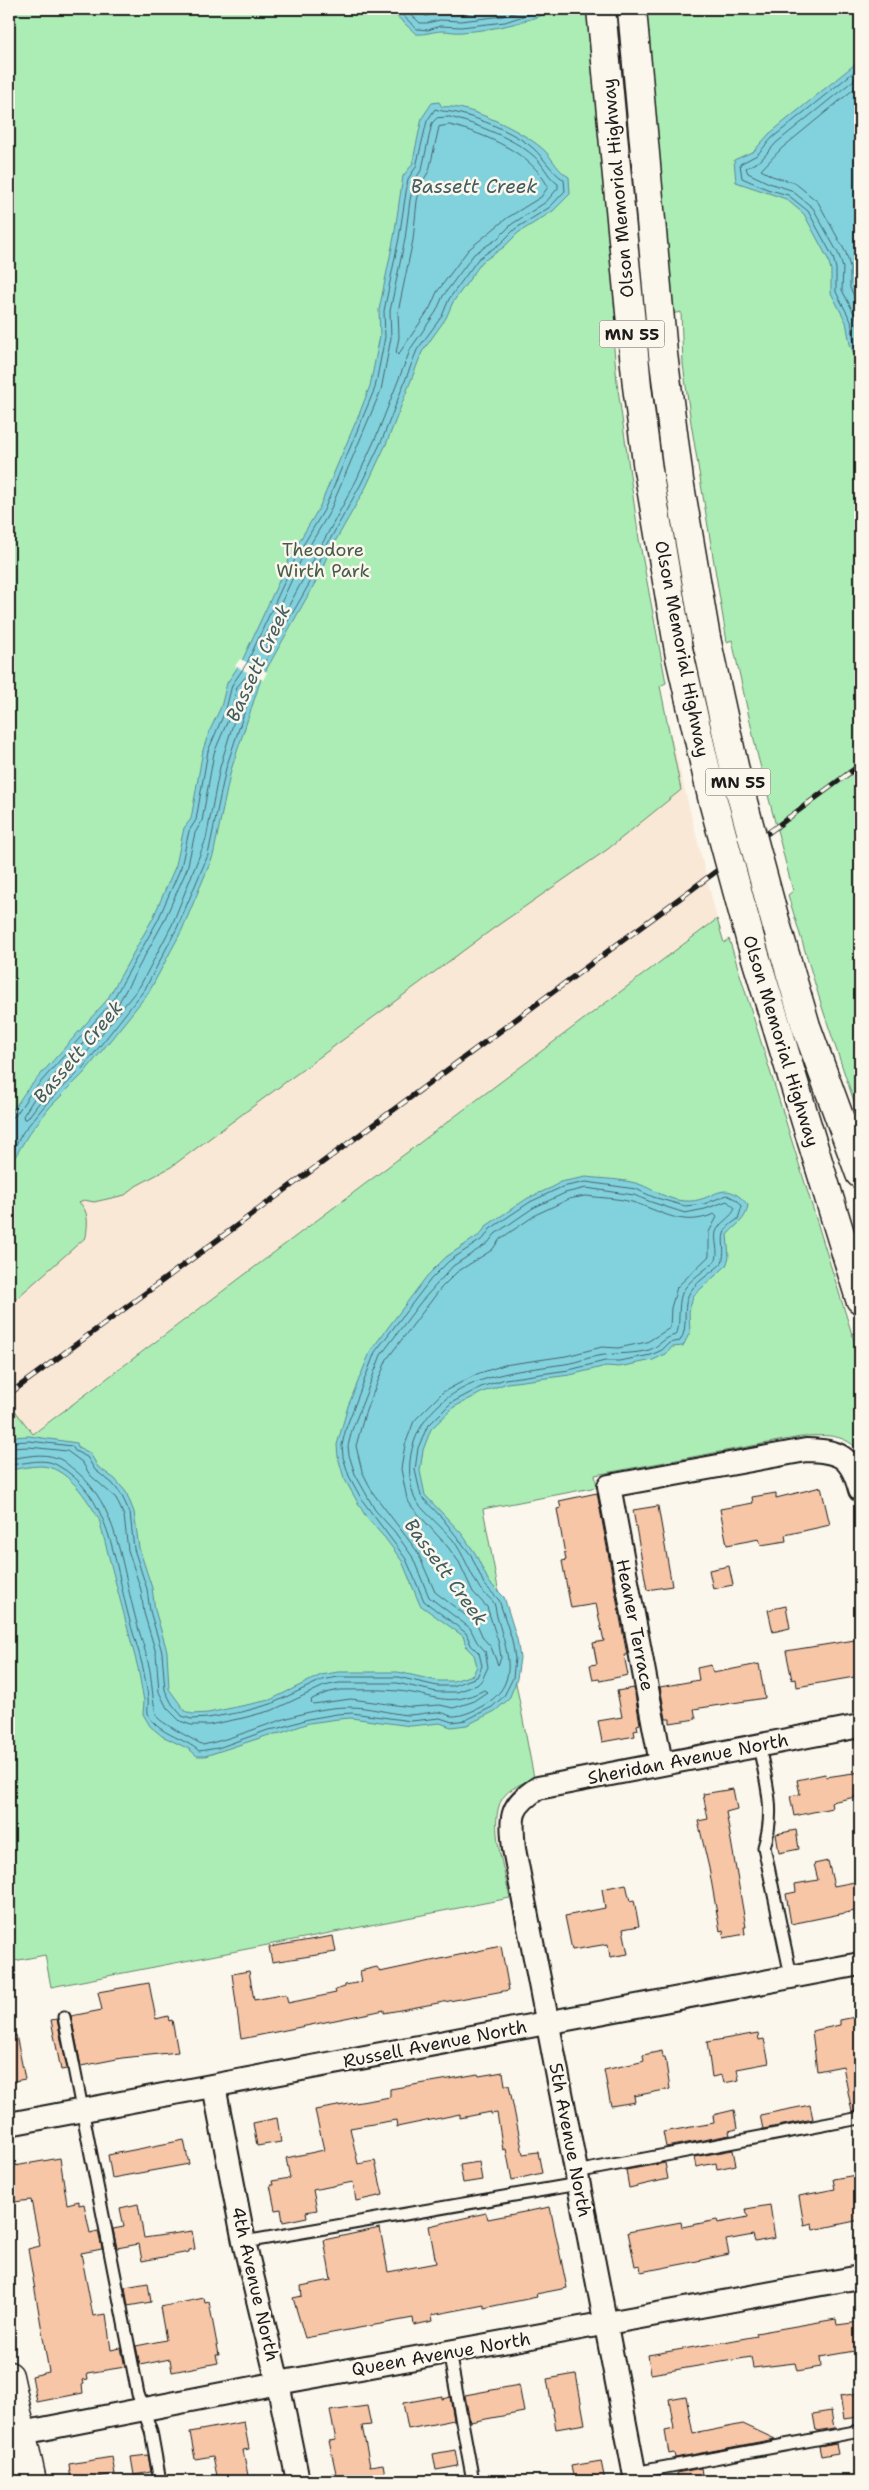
<svg xmlns="http://www.w3.org/2000/svg" width="869" height="2490" font-family="'Shantell Sans',sans-serif">
<style>
.built{fill:#fae8d7}
.green{fill:#acedb6;stroke:#648469}
.water{fill:#82d2de;stroke:#598990}
.pier{fill:#fbf7ec}
.lines{fill:none;stroke-linecap:round;stroke-linejoin:round}
.shore{stroke:#45656a;stroke-width:1}
.building{fill:#f7c6a7;stroke:#1c1c1c}
.lane-casing{stroke:#1c1c1c;stroke-width:15}
.street-casing{stroke:#1c1c1c;stroke-width:26}
.secondary-casing{stroke:#1c1c1c;stroke-width:31}
.primary-casing{stroke:#1c1c1c;stroke-width:31}
.lane{stroke:#fbf7ec;stroke-width:11}
.street{stroke:#fbf7ec;stroke-width:22}
.secondary{stroke:#fbf7ec;stroke-width:28}
.primary{stroke:#fbf7ec;stroke-width:28}
.rail-casing{stroke:#1c1c1c;stroke-width:5.5}
.rail{stroke:#fbf7ec;stroke-width:4;stroke-dasharray:11;stroke-linecap:butt}
.primary-bridge-casing{stroke:#1c1c1c;stroke-width:31;stroke-linecap:butt}
.primary-bridge{stroke:#fbf7ec;stroke-width:28}
.labels{text-anchor:middle;dominant-baseline:central;stroke-width:5;stroke-linejoin:round;paint-order:stroke}
.shield{fill:#fbf7ec;stroke:#5f5e5a;stroke-width:1}
.shield-label{font-size:16px;font-weight:bold;fill:#1c1c1c}
.street-label{font-size:18px;fill:#1c1c1c;stroke:#fbf7ec}
.park-label{font-size:18px;fill:#475b4a;stroke:#fbf7ec}
.water-label{font-size:19px;font-style:italic;fill:#405c60;stroke:#fbf7ec}
</style>
<rect width="100%" height="100%" fill="#fbf7ec"/>
<filter id="ink" filterUnits="userSpaceOnUse"><feTurbulence type="fractalNoise" baseFrequency=".02" numOctaves="2"/><feDisplacementMap in="SourceGraphic" scale="10" xChannelSelector="R" yChannelSelector="G"/><feConvolveMatrix kernelMatrix="1 2 1 2 8 2 1 2 1" color-interpolation-filters="sRGB"/></filter>
<g filter="url(#ink)">
<path class="built" d="M665,711L717,919L32,1434L9,1403V1238Z"/>
<g class="green">
<path d="M9,9H860V1119L823,1010L788,895L793,891L757,753L732,640L727,642L691,423L683,364L681,312L612,326L617,382L639,539L666,683L660,686L681,790L608,849L494,928L171,1167L136,1186L125,1195L94,1202L84,1200L79,1202C89,1212 88,1222 86,1237L9,1305Z"/>
<path d="M717,919L724,943L729,939L860,1360V1452C845,1434 828,1435 806,1436L595,1475L597,1487L483,1509L534,1778C523,1783 509,1788 502,1799C488,1823 505,1872 510,1898L51,1987L45,1955L9,1962V1403L33,1434Z"/>
</g>
<g class="water">
<path d="M389,9H552L551,12C522,23 493,30 462,32C456,33 449,31 443,31C433,31 425,35 416,34Z"/>
<path d="M860,60V368L850,344L846,322L831,293V270L828,259L804,214L786,199L736,182L734,160L754,151L769,134Z"/>
<path d="M439,102L442,107C467,103 529,134 546,152C554,161 558,171 569,177L570,194L553,211L518,233L504,247L482,262L453,302L446,318L422,352L387,442L366,487L328,554L320,574L261,679L231,770L213,856L182,930L149,992L84,1073L50,1107L28,1135L9,1167V1116L26,1091L107,1000L153,918L176,865L184,828L191,819L203,750L209,732L221,707L227,683L242,661L291,555L319,508L360,412L370,386L380,336L379,310L394,237L403,176L412,165L422,118L432,103Z"/>
<path d="M586,1177C602,1179 623,1179 639,1184C654,1190 670,1201 686,1201C714,1203 722,1175 748,1205C746,1221 736,1224 727,1235L729,1257L726,1266L693,1296L689,1312L690,1332L683,1346L672,1347L666,1354L653,1360L619,1367L606,1366L570,1375L507,1383L483,1392L454,1407L431,1429L423,1450L420,1471L425,1495L462,1534L475,1553L489,1582L504,1597L517,1639L520,1658L517,1679L509,1699L495,1711L467,1725L451,1727L440,1723L411,1726L351,1718L338,1719L309,1723L281,1733L269,1735L205,1756H197L189,1749L162,1736L150,1726L143,1714L144,1701L138,1668L99,1519C87,1499 67,1466 40,1466C30,1466 19,1469 9,1470V1437L29,1436L77,1443L78,1447L90,1453L98,1467L115,1479L126,1492L134,1512L139,1548L152,1588L155,1610L167,1651L169,1689L185,1711L192,1714L208,1713L270,1700L321,1675L338,1672H398L438,1681H453L473,1675L477,1666L474,1655L467,1648L463,1636L420,1605L402,1561L385,1538L366,1517L344,1478L338,1457L337,1445L348,1406L371,1350L427,1276L446,1257L481,1234L486,1226L528,1198L553,1187L560,1182Z"/>
</g>
<path class="pier" d="M240,659L267,672L263,680L235,666Z"/>
<g class="lines">
<g class="shore">
<path d="M396,9L417,29L428,30L440,26L461,27L505,22L545,9"/>
<path d="M405,9L420,23H427L440,20L461,21L503,16L528,9"/>
<path d="M416,9L426,16L440,12L461,14L498,9"/>
<path d="M860,67L772,138L757,155L740,164L742,178L767,189L788,195L808,211L833,257L836,269V292L851,321L854,342L860,355"/>
<path d="M860,75L776,143L761,160L746,168L748,173L769,183L791,190L813,208L839,255L843,268L842,290L857,319L860,339"/>
<path d="M860,84L782,148L761,170L772,176L795,183L818,202L846,253L850,267V288L860,308"/>
<path d="M450,117C476,124 519,140 538,160C545,168 549,178 558,184V188L546,202L512,224L497,239L474,254L443,296L436,312L411,348L376,437L356,481L266,648L262,650L261,646L301,560L329,513L381,390L391,338L390,311L405,239L410,200L414,181L422,169L432,123L437,118Z"/>
<path d="M450,125C485,134 532,153 548,187L541,197L507,218L468,250L437,292L430,308L398,355L396,353L399,337L398,312L413,240L417,201L421,184L429,171L439,127Z"/>
<path d="M247,676L249,679L237,710L234,711L232,709L237,687Z"/>
<path d="M234,712L236,714L220,767L206,839L172,925L140,986L76,1066L42,1099L27,1119H24L23,1116L35,1097L117,1006L163,923L187,869L195,833L202,821L214,753L231,713Z"/>
<path d="M9,1118L15,1116L30,1094L111,1003L158,920L181,867L189,831L196,820L208,751L226,709L232,685L247,663L296,557L324,510L375,388L385,337L384,311L399,238L408,179L416,167L427,121L435,109C442,112 449,111 457,113C481,119 508,130 528,144C542,154 550,171 564,180L565,191L550,207L515,229L501,243L478,259L449,299L442,316L417,350L382,440L361,484L323,552L316,572L256,677L226,768L208,855L177,928L145,989L81,1070L46,1104L23,1132L9,1157"/>
<path d="M586,1196C601,1198 618,1198 632,1202C662,1211 682,1228 714,1214L717,1217L709,1232V1256L677,1287L671,1308L670,1328L647,1342L618,1348L602,1347L566,1356L504,1365L477,1374L443,1392L414,1421L405,1445L401,1469L407,1499L412,1507L447,1546L459,1562L473,1592L487,1607L499,1644L501,1658L498,1665L491,1647L483,1638L477,1624L435,1592L417,1551L373,1493L362,1471L356,1446L365,1413L387,1359L441,1288L457,1272L492,1250L500,1239L537,1214L569,1199Z"/>
<path d="M9,1442L29,1441L72,1446L75,1451L87,1457L95,1470L112,1483L121,1494L130,1513L134,1549L147,1589L150,1611L162,1652L165,1690L172,1704L182,1716L191,1719L208,1718L242,1712L271,1704L322,1680L338,1677H398L437,1686H453L477,1677L482,1666L479,1653L471,1645L466,1633L424,1601L406,1559L362,1500L349,1476L343,1457L342,1445L346,1428L375,1352L431,1279L449,1261L484,1238L490,1229L530,1202L562,1187L586,1182L636,1189L653,1197L685,1206L704,1204L727,1195L737,1200L742,1206L738,1219C714,1234 728,1242 722,1263C712,1273 693,1283 688,1296C682,1311 689,1327 680,1341L669,1343L662,1350L651,1355L619,1361H605L569,1370L505,1379L481,1387L451,1403L427,1427L418,1448L415,1470L421,1496L443,1519L471,1555L484,1584L499,1600L512,1640L515,1658L513,1678L504,1696L492,1707L466,1720L452,1722L440,1718L411,1721L352,1713L337,1714L308,1719L280,1728L268,1730L218,1748L199,1751C185,1738 154,1733 148,1713C147,1709 149,1703 148,1698C147,1688 145,1678 143,1668C139,1650 132,1632 128,1614C114,1561 110,1494 57,1465C44,1457 23,1464 9,1465"/>
<path d="M9,1448L29,1447L67,1451L82,1462L90,1475L116,1498L124,1516L128,1550L141,1590L144,1613L156,1653L159,1692L167,1708L180,1721L191,1725H209L243,1718L273,1710L324,1686L339,1683H397L437,1692H457L477,1685L482,1680L488,1667L485,1651L477,1642L470,1628L429,1597L412,1556L394,1531L375,1510L355,1474L349,1455L348,1446L352,1430L381,1355L420,1303L453,1266L488,1243L495,1234L533,1208L565,1193L586,1188L634,1195L651,1202L685,1213L705,1209L727,1201L735,1208C732,1218 720,1221 716,1232C714,1241 719,1251 716,1260C706,1270 688,1280 682,1293C677,1307 681,1326 676,1335C664,1337 660,1346 649,1350C634,1354 619,1353 605,1355C591,1356 579,1362 565,1364C524,1370 482,1373 447,1398C415,1422 402,1459 414,1497C418,1507 444,1529 453,1540C464,1555 469,1571 479,1587C482,1593 490,1597 494,1603C496,1608 496,1615 498,1620C506,1649 520,1680 489,1702C480,1708 463,1717 451,1716C447,1715 443,1712 438,1712C428,1712 418,1715 407,1715C388,1713 369,1707 350,1707C298,1707 253,1734 203,1745C196,1741 163,1724 158,1718C153,1712 152,1678 149,1666C145,1648 138,1630 134,1612C121,1563 117,1505 76,1471C70,1467 64,1460 57,1458C42,1452 25,1457 9,1459"/>
<path d="M340,1690C359,1690 379,1689 398,1691C433,1694 448,1709 484,1690L487,1692L472,1702L453,1708L440,1705L411,1707L351,1699L313,1704L311,1702L312,1699L326,1693Z"/>
</g>
</g>
<g class="building">
<path d="M821,1487L830,1525L785,1535L786,1541L761,1545L759,1539L727,1545L720,1509L753,1503L752,1497L776,1493V1498Z"/>
<path d="M597,1493L627,1655H624L628,1675L600,1681L599,1679L593,1680L590,1665L597,1664L593,1643L604,1641L596,1604L571,1608L562,1561L566,1560L557,1509L561,1508L559,1501Z"/>
<path d="M658,1506L672,1586L647,1590L633,1510Z"/>
<path d="M729,1566L733,1585L713,1589L709,1570Z"/>
<path d="M786,1606L790,1628L773,1632L768,1610Z"/>
<path d="M855,1640L860,1676L797,1687L796,1679L792,1680L786,1651Z"/>
<path d="M759,1664L765,1698L694,1709L696,1719L670,1723V1719H666L660,1687L699,1680L697,1668L711,1665L713,1673Z"/>
<path d="M634,1688L640,1724L637,1725L638,1730L634,1731L635,1736L602,1742L598,1721L622,1717L617,1691Z"/>
<path d="M860,1772V1796L831,1802L832,1808L794,1816L790,1796L800,1794L797,1780L825,1774L826,1777Z"/>
<path d="M733,1789L737,1809L726,1812L746,1927H744L745,1934L724,1938L723,1930L720,1931L709,1868L698,1821L708,1819L703,1794Z"/>
<path d="M796,1830L799,1849L779,1853L776,1834Z"/>
<path d="M828,1861L834,1886L860,1881V1910L791,1924L786,1894L796,1892L795,1884L818,1880L814,1864Z"/>
<path d="M626,1884L630,1901L634,1900L639,1926L623,1929L628,1954L610,1957L608,1944L572,1950L565,1916L605,1908L602,1889Z"/>
<path d="M333,1936L336,1952L272,1962L269,1947Z"/>
<path d="M501,1946L509,1990L384,2013V2010L370,2013L241,2039L232,1974L249,1971L254,2000L286,1994L288,2003L336,1993L335,1990L345,1987V1985L362,1982L360,1971L377,1967L380,1972Z"/>
<path d="M149,1983L156,2019L168,2016L169,2021L172,2020L178,2052L122,2058L81,2066L71,2016L102,2010L98,1992Z"/>
<path d="M860,2016V2111L852,2112L843,2066L817,2071L812,2031L840,2025V2020Z"/>
<path d="M57,2019L67,2069L61,2070L51,2020Z"/>
<path d="M758,2033L759,2040L764,2039L769,2063L737,2069L739,2080L724,2083L722,2075L712,2077L707,2042Z"/>
<path d="M16,2035L25,2079L9,2082V2036Z"/>
<path d="M662,2051L663,2057H665L670,2089L634,2096L635,2102L611,2106L604,2070L641,2062L644,2061L643,2055Z"/>
<path d="M503,2072L505,2085H509L523,2154L538,2152L542,2173L512,2180L506,2149L503,2150L497,2113L491,2114V2112L460,2118V2114L397,2127L396,2120L350,2128L358,2164L375,2161L383,2195L356,2201L353,2182L313,2190L317,2210L306,2212L307,2217L283,2222L281,2209L275,2210L270,2185H273L272,2181L290,2178L286,2158L324,2150L315,2110L390,2097V2089L478,2074L479,2076Z"/>
<path d="M810,2105L813,2119L763,2129L760,2115Z"/>
<path d="M734,2110L737,2129L729,2131L730,2135L666,2147L663,2132L714,2123L713,2115Z"/>
<path d="M277,2118L281,2142L257,2146L253,2123Z"/>
<path d="M184,2140L189,2164L112,2178L108,2155Z"/>
<path d="M733,2150L736,2165L717,2169L716,2163L696,2167L694,2157Z"/>
<path d="M60,2158L67,2204L79,2201V2205L84,2204L90,2233L98,2231L102,2249L81,2253L93,2316L106,2314L111,2350L121,2348L125,2367L87,2373L88,2379L83,2380L84,2384L82,2385L83,2393L37,2402L32,2376L49,2372L28,2249L40,2246L31,2200L14,2202L9,2167Z"/>
<path d="M479,2162L482,2180L463,2183L460,2165Z"/>
<path d="M665,2163L668,2179L629,2188L626,2170Z"/>
<path d="M856,2175L860,2199V2220L813,2230L812,2223L804,2225L799,2196L835,2189L833,2179Z"/>
<path d="M138,2204L144,2238L192,2231L195,2249L189,2250V2252L142,2261L139,2244L117,2248L113,2229L124,2227L120,2208Z"/>
<path d="M770,2205L775,2238L755,2242L753,2235L726,2240L729,2254L688,2263L641,2272L640,2265L635,2266L628,2232L681,2222L682,2227L717,2220L718,2223L748,2217L746,2209Z"/>
<path d="M550,2207L567,2288L536,2294L537,2297L484,2308V2305L432,2315L433,2321L414,2325L413,2318L305,2338L293,2298L302,2296L301,2286L331,2280L324,2240L380,2228L388,2272L436,2263L429,2226L486,2213L488,2219Z"/>
<path d="M148,2283L151,2302L128,2306L125,2287Z"/>
<path d="M204,2298L205,2303L209,2302L219,2355H216L218,2363L172,2372L170,2359L140,2365L136,2346L166,2340L160,2307Z"/>
<path d="M836,2319L837,2325L860,2322V2350L820,2357L821,2367L797,2371L795,2363L753,2368L751,2357L651,2374L648,2355L724,2342L757,2336L756,2333Z"/>
<path d="M576,2374L585,2424L556,2429L547,2379Z"/>
<path d="M519,2385L524,2412L470,2422L465,2395Z"/>
<path d="M860,2393V2417L844,2419L840,2396Z"/>
<path d="M442,2396V2399L450,2397L454,2420L408,2429L403,2403Z"/>
<path d="M686,2396L693,2434L743,2424L775,2439L675,2458L674,2453L669,2454L665,2431L674,2429L669,2399Z"/>
<path d="M367,2406L371,2425L362,2426L370,2466L383,2464L386,2481H332L331,2474L336,2473L329,2441L336,2440L330,2411Z"/>
<path d="M831,2411L834,2428L816,2431L813,2414Z"/>
<path d="M244,2422L249,2449L243,2450L249,2481H218L213,2456L195,2459L190,2432Z"/>
<path d="M836,2443L838,2453L821,2456L819,2446Z"/>
<path d="M455,2450L458,2466L436,2470L433,2454Z"/>
<path d="M148,2455L151,2472L134,2475L131,2457Z"/>
<path d="M112,2457L115,2474L97,2477L98,2481H71L69,2464Z"/>
<path d="M601,2461L605,2481H574L571,2466Z"/>
<path d="M701,2468L703,2481H679L677,2473Z"/>
</g>
<g class="lines">
<g class="lane-casing">
<g id="lane">
<path d="M759,1746C766,1782 776,1811 764,1847L791,1976"/>
<path d="M64,2017L138,2394L151,2431L160,2481"/>
<path d="M576,2172L860,2118"/>
<path d="M244,2242L578,2184"/>
<path d="M449,2352L473,2481"/>
<path d="M634,2473L860,2431"/>
</g>
</g>
<g class="street-casing">
<g id="street">
<path d="M661,1763L609,1486L806,1450C840,1451 851,1456 860,1490"/>
<path d="M214,2086L244,2242L278,2383L298,2481"/>
<path d="M9,2124L860,1964"/>
<path d="M22,2433L278,2383L860,2277"/>
<path d="M9,2464L10,2463"/>
<path d="M636,2481L514,1849C511,1816 509,1807 538,1788L860,1726"/>
</g>
</g>
<g class="secondary-casing">
<path id="secondary" d="M9,2376L32,2481"/>
</g>
<g class="primary-casing">
<g id="primary">
<path d="M601,9L637,386L648,470L680,657"/>
<path d="M632,9L663,354L679,480L706,638"/>
<path d="M776,924L806,1026L860,1174"/>
<path d="M751,942L860,1299"/>
</g>
</g>
<use href="#lane" class="lane"/>
<use href="#street" class="street"/>
<use href="#secondary" class="secondary"/>
<use href="#primary" class="primary"/>
<g class="rail-casing">
<path id="rail" d="M9,1394L860,765"/>
</g>
<use href="#rail" class="rail"/>
<g class="primary-bridge-casing">
<g id="primary-bridge">
<path d="M706,638L737,780L776,924"/>
<path d="M680,657L713,801L751,942"/>
</g>
</g>
<use href="#primary-bridge" class="primary-bridge"/>
</g>
</g>
<g class="labels">
<g class="shield">
<rect x="599.5" y="320.5" width="65" height="27" rx="4"/>
<rect x="705.5" y="768.5" width="65" height="27" rx="4"/>
</g>
<g class="shield-label">
<text x="632" y="334">MN 55</text>
<text x="738" y="782">MN 55</text>
</g>
<g class="street-label">
<text transform="translate(618 188) rotate(-95)">Olson Memorial Highway</text>
<text transform="translate(682 649) rotate(79)">Olson Memorial Highway</text>
<text transform="translate(781 1041) rotate(73)">Olson Memorial Highway</text>
<text transform="translate(635 1625) rotate(79)">Heaner Terrace</text>
<text transform="translate(688 1759) rotate(-11)">Sheridan Avenue North</text>
<text transform="translate(435 2044) rotate(-11)">Russell Avenue North</text>
<text transform="translate(570 2140) rotate(79)">5th Avenue North</text>
<text transform="translate(255 2284) rotate(77)">4th Avenue North</text>
<text transform="translate(441 2354) rotate(-10)">Queen Avenue North</text>
</g>
<g class="park-label">
<text x="323" y="550">Theodore<tspan x="323" dy="21">Wirth Park</tspan></text>
</g>
<g class="water-label">
<text x="474" y="186">Bassett Creek</text>
<text transform="translate(258 663) rotate(-65)">Bassett Creek</text>
<text transform="translate(78 1052) rotate(-50)">Bassett Creek</text>
<text transform="translate(446 1572) rotate(54)">Bassett Creek</text>
</g>
</g>
<rect width="869" height="2490" fill="none" stroke="#fbf7ec" stroke-width="30"/>
<rect x="15" y="15" width="839" height="2460" fill="none" stroke="#1c1c1c" stroke-width="2" filter="url(#ink)"/>
</svg>
